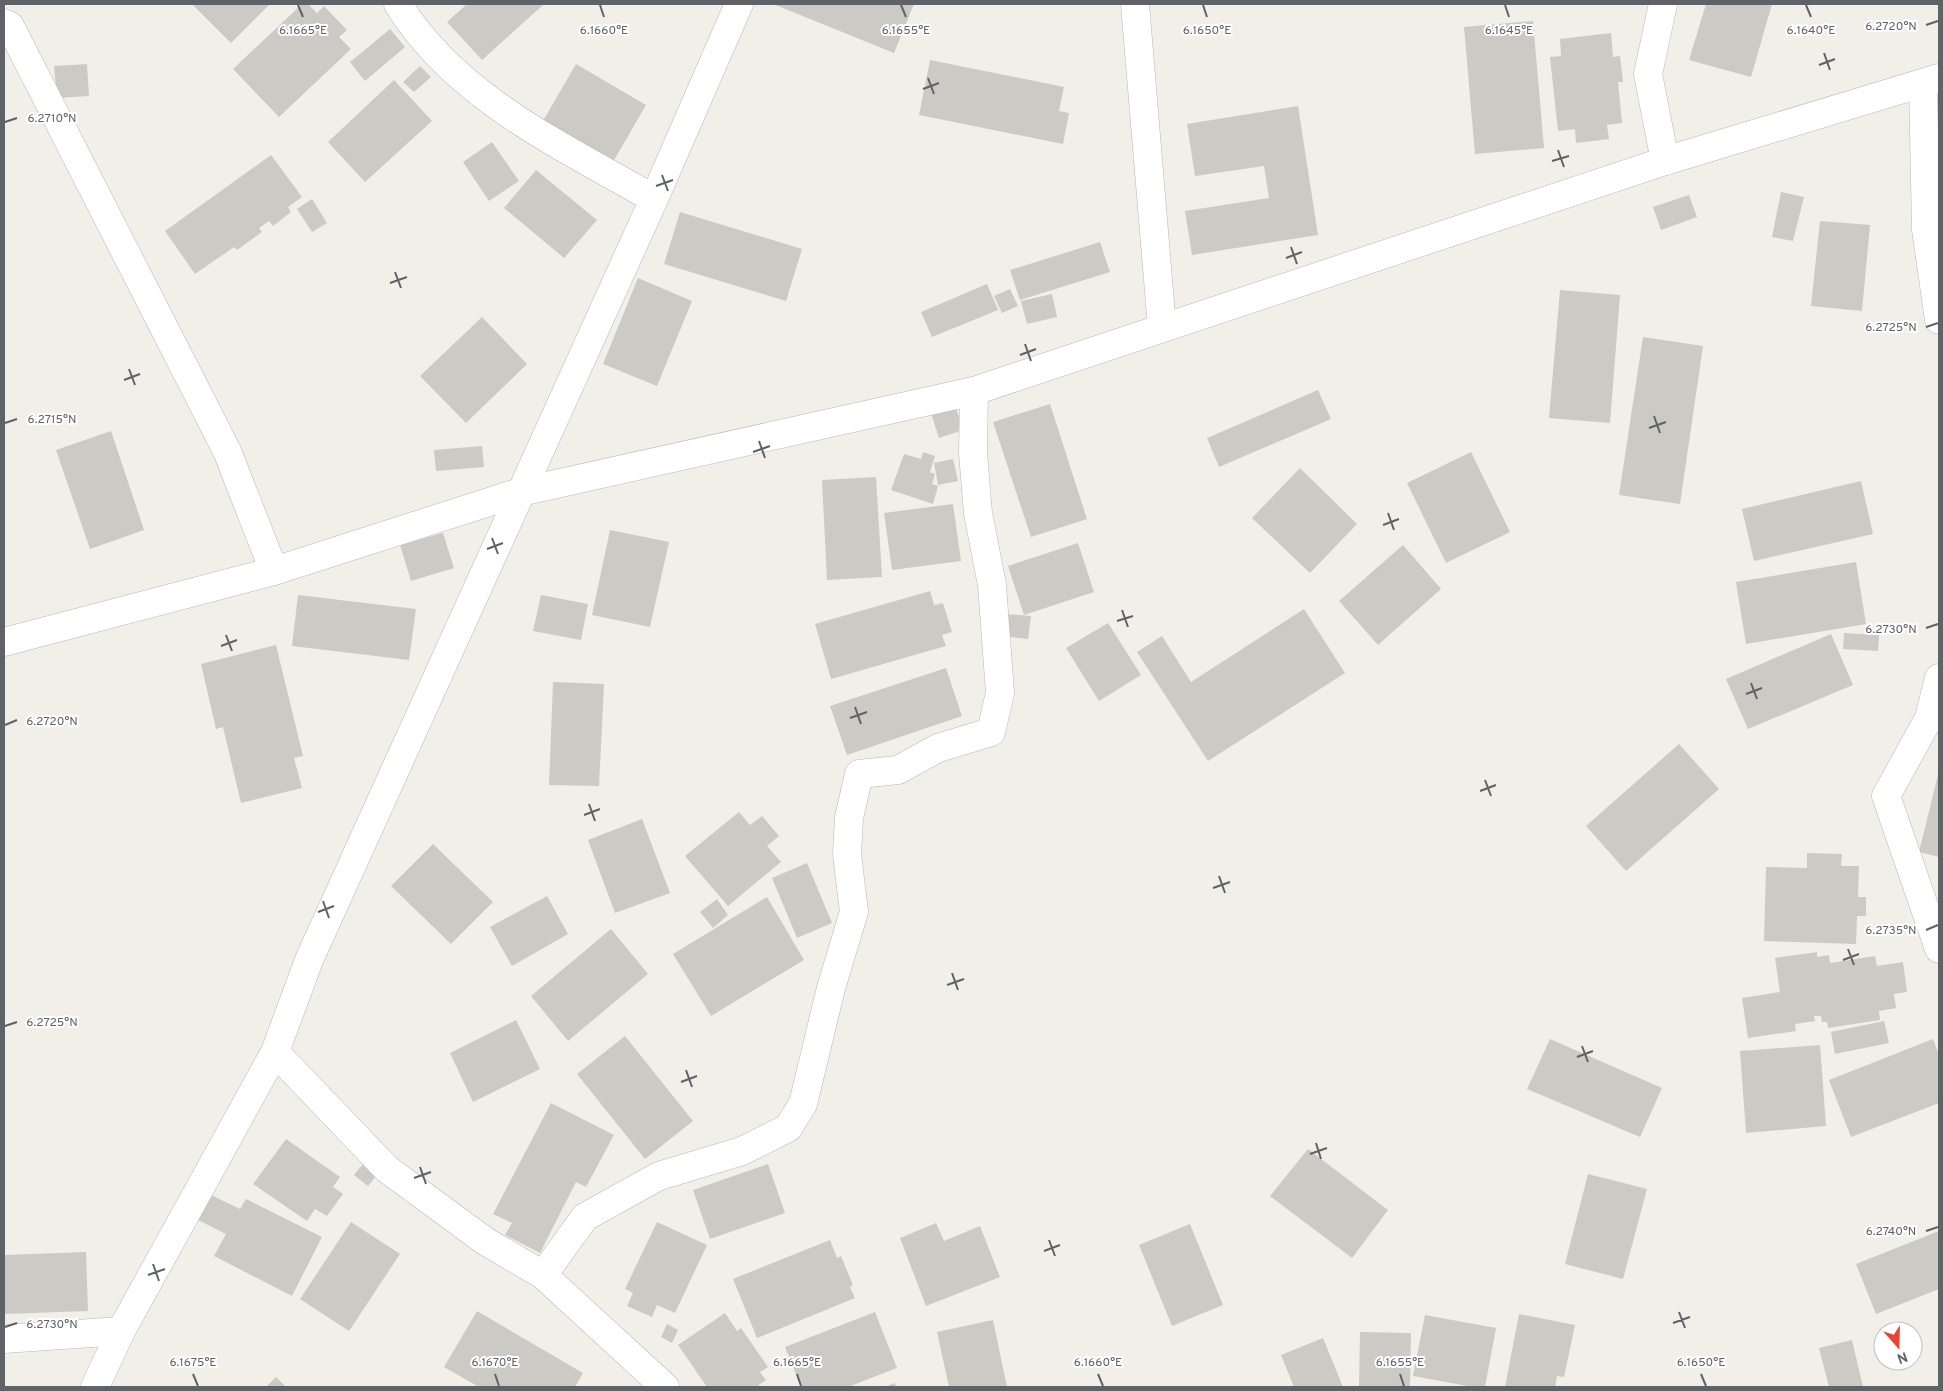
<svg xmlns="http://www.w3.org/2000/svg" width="1943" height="1391" font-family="Overpass,sans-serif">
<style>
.building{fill:#cccac5}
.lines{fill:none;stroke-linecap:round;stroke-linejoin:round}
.minor-casing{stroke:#b5b8bc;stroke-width:29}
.minor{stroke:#fff;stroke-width:28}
.ticks{fill:none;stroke:#5f6368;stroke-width:2}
.ticks-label{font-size:12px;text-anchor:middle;fill:#5f6368;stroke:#fff;stroke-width:4;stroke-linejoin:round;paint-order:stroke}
</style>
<rect width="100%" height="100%" fill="#f1efe8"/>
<g class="building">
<path d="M192,4H270L231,43Z"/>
<path d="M302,4H308L317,13L324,6L347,30L339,37L351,49L279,117L233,69Z"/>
<path d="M467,4H541L543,5L482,60L447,22Z"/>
<path d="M773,4H914L894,53Z"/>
<path d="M1706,4H1772L1751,77L1689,60Z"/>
<path d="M1533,21L1544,148L1475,154L1464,27Z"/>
<path d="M390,29L405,47L365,81L350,62Z"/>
<path d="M1611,33L1613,57L1620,56L1623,82H1618L1622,123L1607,125L1609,139L1576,143L1575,129L1558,131L1550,57L1561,56L1560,39Z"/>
<path d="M930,60L1064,87L1059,111L1069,113L1063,144L919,115Z"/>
<path d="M87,64L89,96L57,98L54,66Z"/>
<path d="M576,64L646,105L613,162L543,121Z"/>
<path d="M420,66L431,77L414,92L403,82Z"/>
<path d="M394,80L432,121L365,182L328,142Z"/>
<path d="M1298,106L1318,235L1192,255L1185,211L1269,198L1264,166L1195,176L1187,124Z"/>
<path d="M492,142L519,181L489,201L463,162Z"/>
<path d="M271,155L302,197L288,207L291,212L273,226L269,221L259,228L262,232L237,250L234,247L195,274L165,231Z"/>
<path d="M536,170L597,220L564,258L504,208Z"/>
<path d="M1781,192L1804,197L1793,241L1772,237Z"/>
<path d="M1689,195L1697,217L1661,230L1653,207Z"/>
<path d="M312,199L327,223L312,232L297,209Z"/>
<path d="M680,212L802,249L786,301L664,264Z"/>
<path d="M1820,221L1870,225L1862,311L1811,306Z"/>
<path d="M1100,242L1110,272L1020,300L1010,270Z"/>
<path d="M638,278L692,301L657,386L603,364Z"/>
<path d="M987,284L998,310L932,337L921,312Z"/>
<path d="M1010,289L1018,306L1002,313L994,296Z"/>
<path d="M1560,290L1620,295L1610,423L1549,418Z"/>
<path d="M1052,294L1057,317L1027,324L1021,301Z"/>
<path d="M482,317L527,364L466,423L420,376Z"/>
<path d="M1643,337L1703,346L1680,504L1619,495Z"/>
<path d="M1318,390L1331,419L1219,467L1207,438Z"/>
<path d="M953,398L963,430L939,438L929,407Z"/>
<path d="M1050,404L1087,519L1031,537L993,422Z"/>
<path d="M111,431L144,530L90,549L56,450Z"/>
<path d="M482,446L484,467L436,471L434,450Z"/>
<path d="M923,452L935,456L930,472L935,474L932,484L938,486L933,504L891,490L904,454L921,459Z"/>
<path d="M1471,452L1510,532L1446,563L1407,483Z"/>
<path d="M953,459L958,481L938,485L934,463Z"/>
<path d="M1300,468L1357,524L1310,573L1252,518Z"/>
<path d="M876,477L882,577L827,580L822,480Z"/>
<path d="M1861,481L1873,534L1754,561L1742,509Z"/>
<path d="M953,504L961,561L892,570L884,513Z"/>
<path d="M610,530L669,542L650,627L592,615Z"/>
<path d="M443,533L454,568L411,581L400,545Z"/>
<path d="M1078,543L1094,592L1024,615L1008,566Z"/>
<path d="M1403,545L1441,589L1378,645L1339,601Z"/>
<path d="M1856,562L1866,624L1746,644L1736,582Z"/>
<path d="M930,591L934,605L943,603L952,632L942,635L946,646L831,679L815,624Z"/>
<path d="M298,595L416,609L409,660L292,646Z"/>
<path d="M541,595L588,604L581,640L533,631Z"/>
<path d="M1304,609L1345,673L1208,761L1137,652L1162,636L1191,682Z"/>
<path d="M1006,614L1031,616L1028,639L1003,636Z"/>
<path d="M1108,623L1141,675L1099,701L1066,648Z"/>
<path d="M1844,633L1879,635L1878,651L1843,649Z"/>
<path d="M1831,634L1853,685L1748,729L1726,679Z"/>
<path d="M276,645L303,756L294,758L302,788L241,803L223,727L216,729L201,664Z"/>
<path d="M946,668L962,716L847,755L830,706Z"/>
<path d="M553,682L604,684L599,786L549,785Z"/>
<path d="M1679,744L1719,789L1626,871L1586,826Z"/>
<path d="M1939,771V857L1919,852Z"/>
<path d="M739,812L750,825L762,816L779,836L767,846L781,862L728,906L685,856Z"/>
<path d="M642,819L670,893L615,913L588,840Z"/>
<path d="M433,844L493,902L451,944L391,886Z"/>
<path d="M1807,853L1842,854L1841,866H1859L1858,897H1866V916H1857L1856,944L1764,941L1766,867L1807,868Z"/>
<path d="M807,863L832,923L797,938L772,878Z"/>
<path d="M547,896L568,934L512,966L490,927Z"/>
<path d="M767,897L804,960L711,1016L673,954Z"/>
<path d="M717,899L728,915L713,928L700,912Z"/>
<path d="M611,929L648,974L568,1041L531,996Z"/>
<path d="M1817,952V957L1829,955L1830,963L1875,956L1877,966L1903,962L1907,992L1894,994L1896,1008L1879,1011L1880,1020L1828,1028L1827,1022H1822L1821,1016H1814L1815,1021L1795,1024L1796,1031L1748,1038L1742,998L1780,992L1775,958Z"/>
<path d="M516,1020L540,1069L473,1102L450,1053Z"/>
<path d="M1884,1021L1889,1043L1835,1054L1831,1032Z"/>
<path d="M625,1036L693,1121L645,1159L577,1074Z"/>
<path d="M1550,1039L1662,1088L1640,1137L1527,1089Z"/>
<path d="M1933,1039L1939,1055V1103L1851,1137L1829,1080Z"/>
<path d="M1820,1045L1826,1126L1746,1133L1740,1051Z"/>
<path d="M551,1103L614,1135L586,1187L576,1182L540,1253L505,1235L512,1223L493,1214Z"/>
<path d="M286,1139L340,1177L333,1187L343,1194L327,1216L315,1209L307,1221L253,1184Z"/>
<path d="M1308,1149L1388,1210L1352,1258L1270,1196Z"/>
<path d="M363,1164L377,1175L368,1186L354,1175Z"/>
<path d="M768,1164L785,1213L710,1239L693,1190Z"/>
<path d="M1588,1174L1647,1189L1623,1279L1565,1264Z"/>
<path d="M211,1195L240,1209L246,1199L322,1237L292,1296L214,1256L226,1234L198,1220Z"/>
<path d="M351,1222L400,1254L349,1331L300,1299Z"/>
<path d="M657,1222L707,1245L675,1313L657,1305L652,1317L627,1306L633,1293L625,1289Z"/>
<path d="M936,1223L944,1241L980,1226L1000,1277L926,1306L900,1238Z"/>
<path d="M1190,1224L1223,1305L1172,1326L1139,1245Z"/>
<path d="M1939,1231V1289L1876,1314L1856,1264Z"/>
<path d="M830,1240L837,1258L841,1256L853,1285L850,1287L855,1298L757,1338L733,1279Z"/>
<path d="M86,1252L88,1311L4,1314V1255Z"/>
<path d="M477,1311L583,1373L575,1387H479L444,1367Z"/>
<path d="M875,1312L897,1368L848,1387H801L785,1347Z"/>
<path d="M725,1313L737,1331L741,1328L768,1367L760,1372L766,1380L756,1387H707L678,1345Z"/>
<path d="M1519,1314L1575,1325L1564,1377L1557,1376L1555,1387H1505Z"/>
<path d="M1425,1315L1496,1328L1485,1387H1473L1413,1376Z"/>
<path d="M993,1320L1007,1387H949L937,1332Z"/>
<path d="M667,1324L678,1330L672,1343L661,1337Z"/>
<path d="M1360,1332L1411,1333L1410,1387L1359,1386Z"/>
<path d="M1323,1338L1343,1387H1294L1281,1355Z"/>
<path d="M1852,1340L1863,1387H1829L1819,1348Z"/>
<path d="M276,1377L286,1387H266Z"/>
<path d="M895,1383L896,1387H884Z"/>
</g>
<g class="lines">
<g class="minor-casing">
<g id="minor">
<path d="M398,4C455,97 562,146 654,199"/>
<path d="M1135,4L1162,327"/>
<path d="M1663,4L1648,74L1665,161"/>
<path d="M4,23L10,26L227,451L274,571"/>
<path d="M1923,84L1926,229L1939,320"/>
<path d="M4,642L274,571L520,492L974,391L1665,161L1939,78"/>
<path d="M1939,678L1929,718L1886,796L1939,949"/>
<path d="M275,1052L387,1169L485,1241L543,1275L665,1387"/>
<path d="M543,1275L585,1217L659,1176L742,1151L788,1128L803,1104L831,988L854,912L847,854L849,818L859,774L898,770L938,748L991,732L1000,693L992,585L978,513L973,453L974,391"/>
<path d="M4,1339L121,1331"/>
<path d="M95,1387L121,1331L275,1052L309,960L654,199L739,4"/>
</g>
</g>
<use href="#minor" class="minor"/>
</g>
<path class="ticks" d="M298,5L303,17M600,5L604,17M901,5L906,17M1203,5L1207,17M1505,5L1509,17M1806,5L1811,17M1926,25L1938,21M1824,53L1830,70M1819,65L1835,59M928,78L934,94M923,89L939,83M5,122L17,118M1558,150L1564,167M1552,161L1569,156M662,175L668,191M656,186L673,180M1291,247L1297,264M1286,258L1302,252M395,272L401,288M390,283L407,277M1926,327L1938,323M1025,344L1031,361M1020,355L1036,349M129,369L135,385M124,380L140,374M1654,416L1660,433M5,423L17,419M1649,428L1666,422M759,441L765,458M753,452L770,446M1388,513L1394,530M1383,525L1399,519M492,538L498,554M487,549L503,543M1122,610L1128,627M1117,621L1133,616M1926,628L1938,624M226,635L232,651M221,646L237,640M1751,683L1757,699M1746,694L1762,688M855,707L861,724M850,718L867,712M5,725L17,720M1485,780L1491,796M1480,791L1496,785M589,804L595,821M584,815L600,809M1219,876L1225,893M1213,888L1230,882M323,901L329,918M318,912L334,906M1926,930L1938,925M1848,949L1854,965M1843,960L1859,954M952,973L958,990M947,985L964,979M5,1026L17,1022M1582,1046L1588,1062M1577,1057L1593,1051M686,1070L692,1087M681,1082L697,1076M1316,1143L1321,1159M1310,1154L1327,1148M420,1167L426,1184M414,1178L431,1172M1926,1231L1938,1227M1049,1240L1055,1256M1044,1251L1060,1245M153,1264L159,1281M148,1275L165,1269M1679,1312L1685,1328M1673,1323L1690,1317M5,1327L17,1323M193,1374L198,1386M495,1374L499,1386M797,1374L801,1386M1098,1374L1103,1386M1400,1374L1404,1386M1701,1374L1706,1386"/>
<g class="ticks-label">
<text x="1891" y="30">6.2720°N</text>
<text x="303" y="34">6.1665°E</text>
<text x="604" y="34">6.1660°E</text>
<text x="906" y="34">6.1655°E</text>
<text x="1207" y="34">6.1650°E</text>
<text x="1509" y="34">6.1645°E</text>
<text x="1811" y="34">6.1640°E</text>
<text x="52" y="122">6.2710°N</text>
<text x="1891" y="331">6.2725°N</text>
<text x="52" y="423">6.2715°N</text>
<text x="1891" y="633">6.2730°N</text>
<text x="52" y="725">6.2720°N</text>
<text x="1891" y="934">6.2735°N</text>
<text x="52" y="1026">6.2725°N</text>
<text x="1891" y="1235">6.2740°N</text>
<text x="52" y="1328">6.2730°N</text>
<text x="193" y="1366">6.1675°E</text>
<text x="495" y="1366">6.1670°E</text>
<text x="797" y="1366">6.1665°E</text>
<text x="1098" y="1366">6.1660°E</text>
<text x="1400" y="1366">6.1655°E</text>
<text x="1701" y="1366">6.1650°E</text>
</g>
<rect width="1943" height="1391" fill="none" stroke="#5f6368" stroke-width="10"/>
<g transform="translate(1898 1346) rotate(160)"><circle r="24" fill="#ffffff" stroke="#bfc1c3"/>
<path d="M0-4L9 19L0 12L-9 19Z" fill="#ea4335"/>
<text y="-8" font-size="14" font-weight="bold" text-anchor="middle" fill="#5f6368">N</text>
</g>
</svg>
